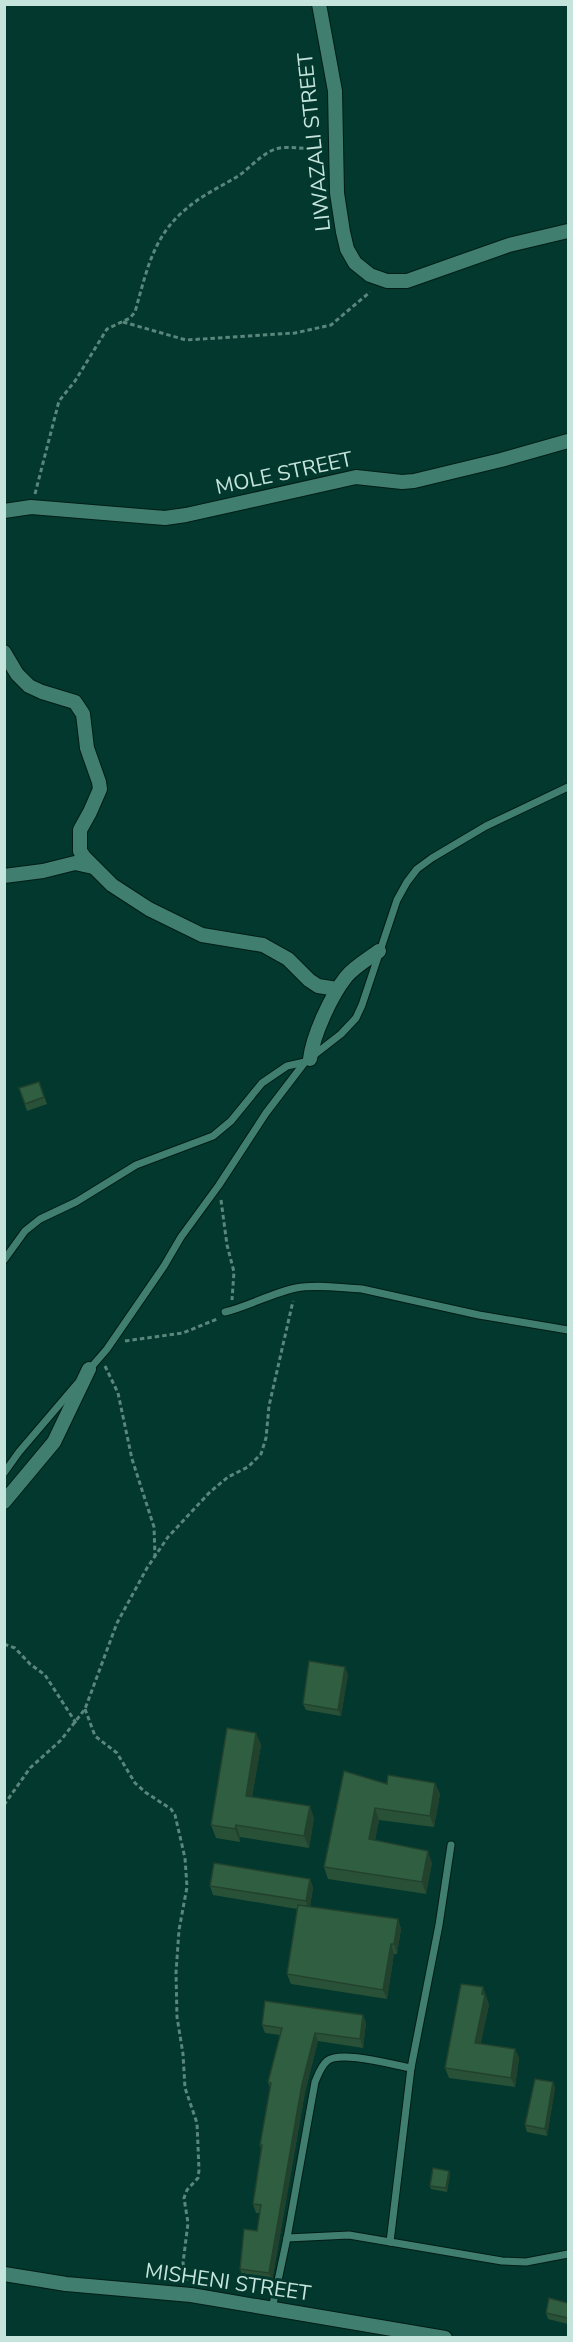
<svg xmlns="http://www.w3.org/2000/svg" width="573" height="2342" font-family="'Nunito Sans',sans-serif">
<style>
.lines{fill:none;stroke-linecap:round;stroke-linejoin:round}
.service-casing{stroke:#001d16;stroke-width:9}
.minor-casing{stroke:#001d16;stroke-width:16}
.path{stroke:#5a867c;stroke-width:3;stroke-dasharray:4.5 3;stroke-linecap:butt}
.service{stroke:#407f6f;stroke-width:7}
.minor{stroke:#407f6f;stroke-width:14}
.wall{fill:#295138}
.shaded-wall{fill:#22422e}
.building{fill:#305e41;stroke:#22422e;stroke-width:1.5}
.labels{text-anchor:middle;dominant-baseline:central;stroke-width:6;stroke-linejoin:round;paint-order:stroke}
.street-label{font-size:21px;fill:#c5e4db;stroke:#02382d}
</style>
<rect width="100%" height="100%" fill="#02382d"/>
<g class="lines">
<g class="service-casing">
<g id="service">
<path d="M4,1260L25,1231L40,1219L76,1202L136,1165L213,1136L231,1121L262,1083L287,1066L305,1062"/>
<path d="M225,1312C249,1306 272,1293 296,1288C316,1284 341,1288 362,1289L479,1315L568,1330"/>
<path d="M88,1371L107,1349L164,1266L181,1237L219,1185L266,1113L305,1062L341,1034L356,1018L362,1005L397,900L407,882L417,869L432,858L486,826L568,787"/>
<path d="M4,1473L19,1452L77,1384"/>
<path d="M287,2238L349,2235L502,2261L526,2262L568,2254"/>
<path d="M390,2242L411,2068L439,1925L451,1845"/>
<path d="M272,2309L287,2238L315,2082C318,2075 321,2066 327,2061C340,2050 393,2065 411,2068"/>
</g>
</g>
<g class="minor-casing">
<g id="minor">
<path d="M319,4L335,91L337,193L343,232L347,249L355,263L370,275L387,281H407L509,245L568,231"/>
<path d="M4,511L31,507L165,518L186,515L356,477L402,482L414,481L501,460L568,441"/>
<path d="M4,652L17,674L29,686L42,692L75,702L83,714L87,748L99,782L100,789L90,812L80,830V851L84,857L112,885L149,909L202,935L263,945L288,959L309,980L318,986L337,989"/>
<path d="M4,876L43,871L75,863L93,867"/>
<path d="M310,1059C313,1035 331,996 346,977C354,967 368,959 379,951"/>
<path d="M4,1502L54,1442L89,1369"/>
<path d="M4,2274L66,2284L191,2295L445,2338"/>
</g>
</g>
<g class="path">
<path d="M123,322L186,340L295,333L331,325L370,292"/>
<path d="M35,494L59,401L75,381L107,329L130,318L135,312C148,266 154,231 195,202C208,192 224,185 238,176C252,167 263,151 280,148C293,146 307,150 321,148"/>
<path d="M221,1200L227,1245L234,1272L232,1300"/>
<path d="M125,1341L183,1333L217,1319"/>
<path d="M105,1366L118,1393L132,1459L154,1527L155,1556"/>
<path d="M4,1644L15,1648L30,1664L45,1675L76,1723"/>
<path d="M85,1709L95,1736L117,1753L135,1783L145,1792L171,1809L175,1815L185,1858L187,1887L179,1930L176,1973L177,2017L183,2054L185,2088L197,2123L199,2170L198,2178L187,2190L184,2198L188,2223L183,2263L187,2281"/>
<path d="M4,1805L30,1768L61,1740L85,1709L117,1623L147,1568L168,1537L210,1492L228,1477L248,1467L261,1454L266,1438L269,1406L293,1301"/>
</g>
<use href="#service" class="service"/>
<use href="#minor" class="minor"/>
</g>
<g class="wall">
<path d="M39,1082L47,1104L27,1111L19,1088Z"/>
<path d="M348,1674L341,1716L306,1710L303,1704Z"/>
<path d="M256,1733L261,1745L252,1797L314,1818L309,1848L240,1837V1842L216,1838L211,1825Z"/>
<path d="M435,1783L440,1794L434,1827L379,1820L375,1840L432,1863L426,1894L328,1879L324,1867L387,1784Z"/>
<path d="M310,1879L313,1888L310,1907L398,1919L401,1929L397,1954H394L387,1999L291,1984L287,1974L297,1909L213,1895L210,1886Z"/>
<path d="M483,1987L489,2005L480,2044L515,2049L519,2058L515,2087L449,2078L445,2068Z"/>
<path d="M363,2015L366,2023L363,2048L318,2041L305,2092L272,2281L243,2278L240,2269L257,2231L260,2213H256L253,2204L261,2149L260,2145L270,2088L268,2082L280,2035L265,2033L262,2025Z"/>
<path d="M553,2082L555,2088L547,2136L527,2132L525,2125Z"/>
<path d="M450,2174L447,2192L431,2189L430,2186Z"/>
<path d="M568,2303V2324L548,2319L546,2313Z"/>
</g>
<g class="shaded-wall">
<path d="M345,1667L348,1674L341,1716L338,1710Z"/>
<path d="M256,1733L261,1745L250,1808L246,1796Z"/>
<path d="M435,1783L440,1794L434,1827L430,1816Z"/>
<path d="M310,1806L314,1818L309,1848L304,1836Z"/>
<path d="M375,1808L379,1820L373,1850L369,1839Z"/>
<path d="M236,1825L240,1837V1842L235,1829Z"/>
<path d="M428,1851L432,1863L426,1894L422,1882Z"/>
<path d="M310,1879L313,1888L309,1911L306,1901Z"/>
<path d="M398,1919L401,1929L397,1954L394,1944Z"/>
<path d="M391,1944L394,1954L387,1999L383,1990Z"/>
<path d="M483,1987L489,2005L479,2053L475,2043Z"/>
<path d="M363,2015L366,2023L363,2048L360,2039Z"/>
<path d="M315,2033L318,2041L305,2092L272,2281L269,2273L302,2084Z"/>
<path d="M515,2049L519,2058L515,2087L511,2078Z"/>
<path d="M553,2082L555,2088L547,2136L545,2129Z"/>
<path d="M449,2171L450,2174L447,2192L446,2188Z"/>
</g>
<g class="building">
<path d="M39,1082L44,1097L25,1104L19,1088Z"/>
<path d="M309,1661L345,1667L338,1710L303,1704Z"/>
<path d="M227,1728L256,1733L246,1796L310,1806L304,1836L236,1825L235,1829L211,1825Z"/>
<path d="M344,1771L387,1784L388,1775L435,1783L430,1816L375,1808L369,1839L428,1851L422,1882L324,1867Z"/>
<path d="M214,1863L310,1879L306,1901L210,1886Z"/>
<path d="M298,1905L398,1919L394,1944H391L383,1990L287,1974Z"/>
<path d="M461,1984L483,1987L482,1994L485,1995L475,2043L515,2049L511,2078L445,2068Z"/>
<path d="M265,2001L363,2015L360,2039L315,2033L302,2084L269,2273L240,2269L244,2229L257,2231L261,2205L253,2204L262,2145H260L271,2083L268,2082L282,2028L262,2025Z"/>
<path d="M535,2079L553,2082L545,2129L525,2125Z"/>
<path d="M433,2168L449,2171L446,2188L430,2186Z"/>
<path d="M549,2298L568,2303V2318L546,2313Z"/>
</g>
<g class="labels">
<g class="street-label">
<text transform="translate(314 142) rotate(-96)">LIWAZALI STREET</text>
<text transform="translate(284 473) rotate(-12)">MOLE STREET</text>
<text transform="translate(228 2282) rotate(8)">MISHENI STREET</text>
</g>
</g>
<rect width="573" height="2342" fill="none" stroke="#c5e4db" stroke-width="12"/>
</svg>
